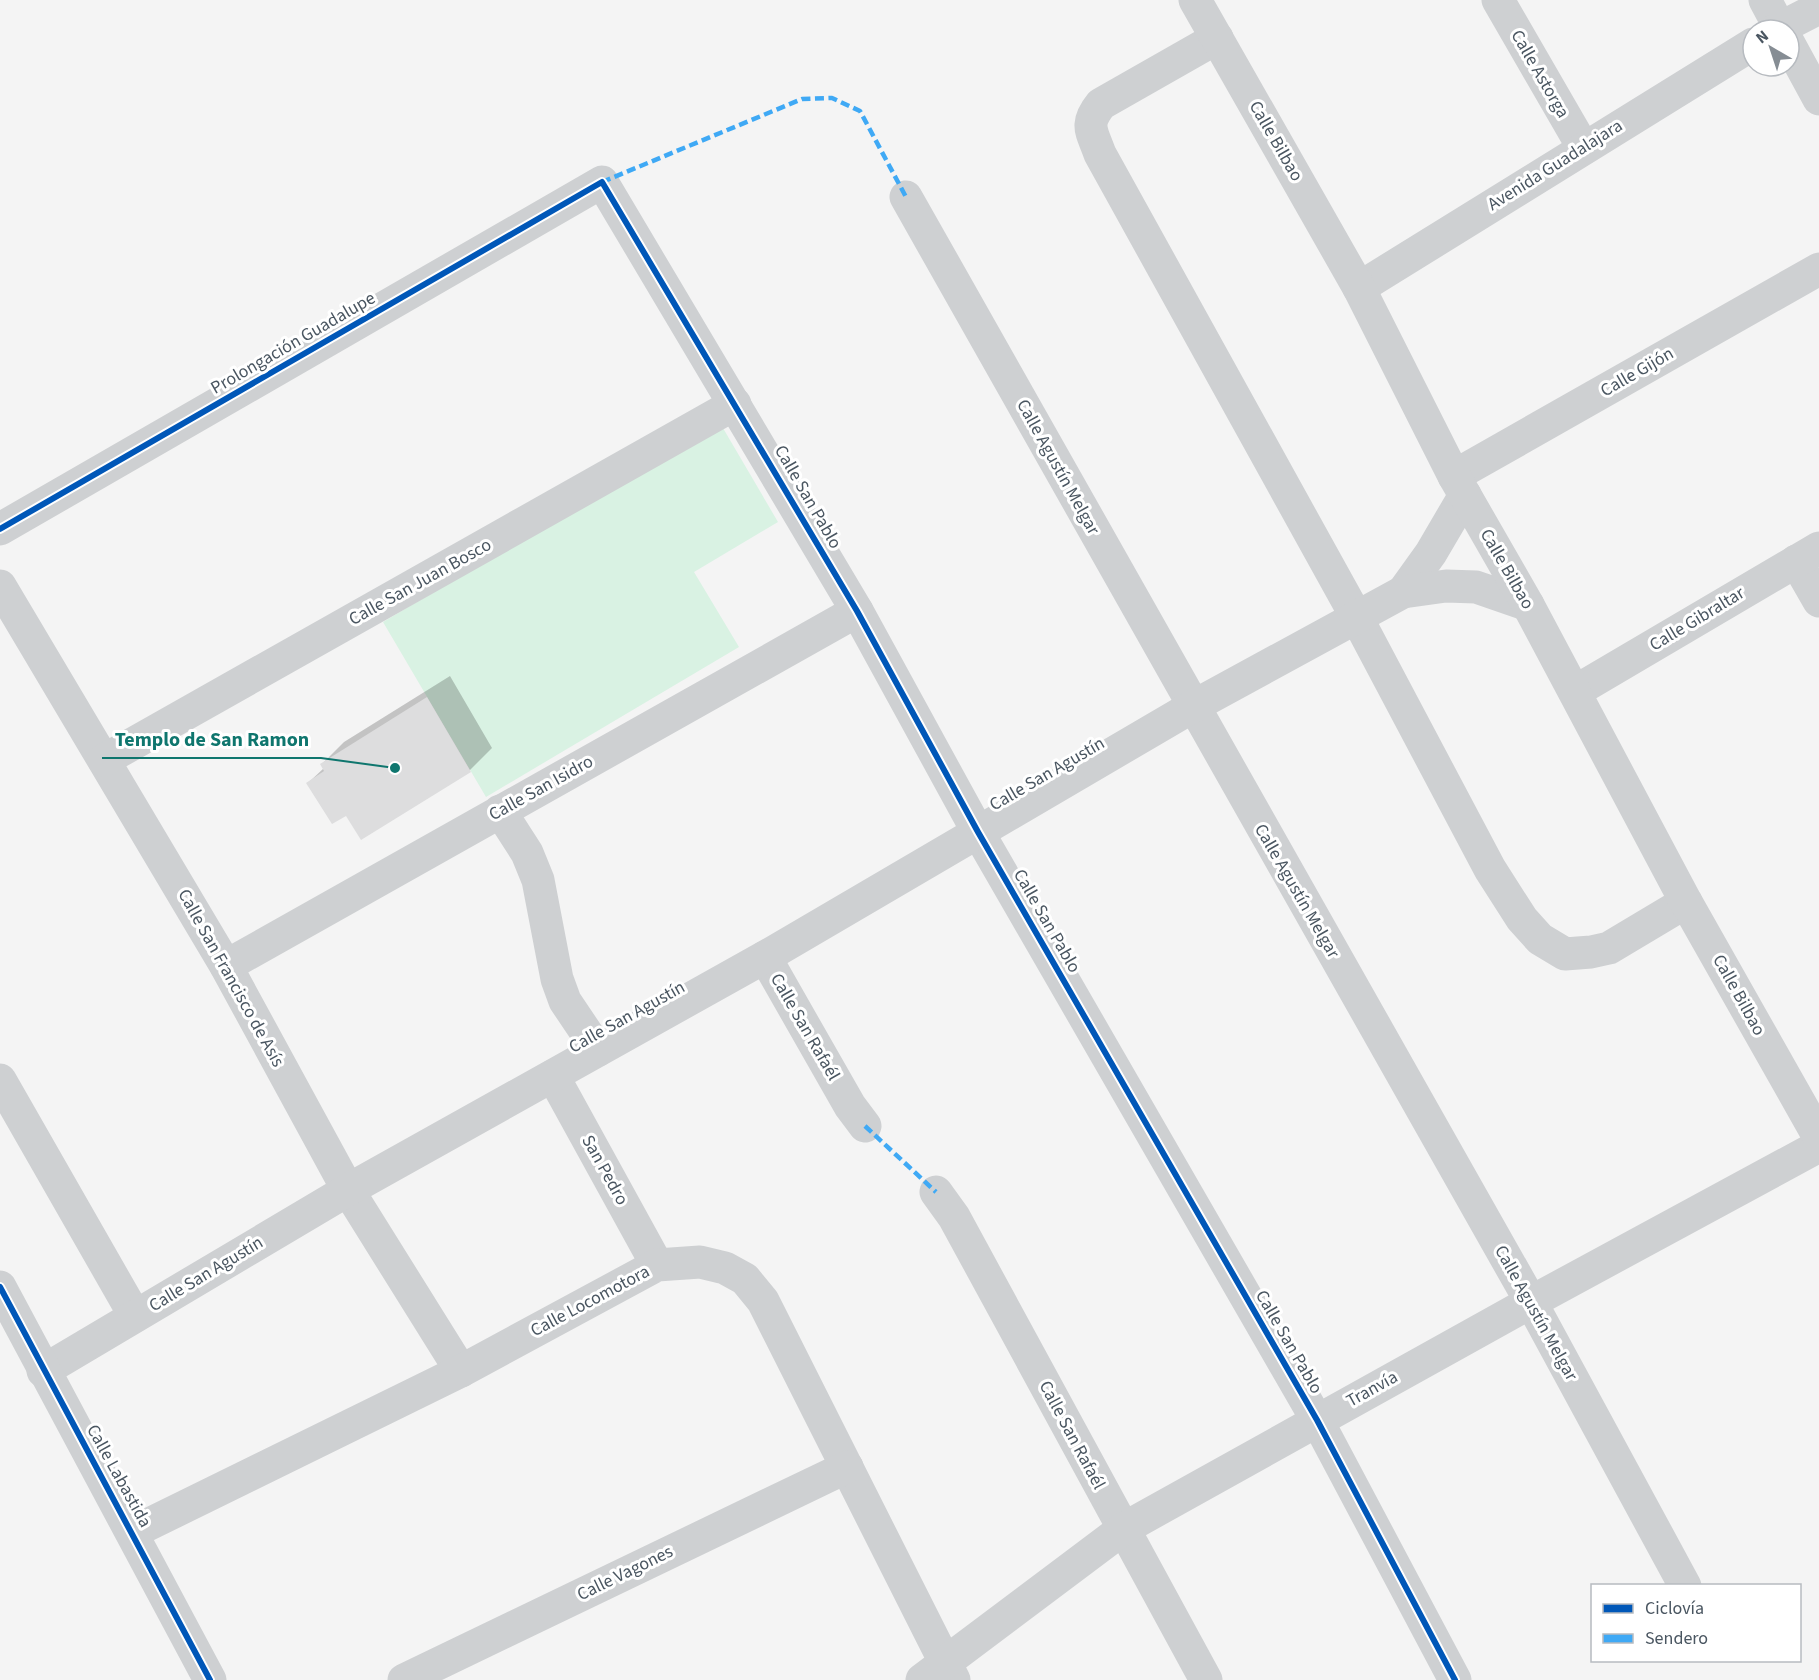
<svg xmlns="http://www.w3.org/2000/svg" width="1819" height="1680" font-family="'Source Sans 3',sans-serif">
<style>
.green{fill:#d9f2e3}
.shadow{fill:#0003}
.building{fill:#ddddde}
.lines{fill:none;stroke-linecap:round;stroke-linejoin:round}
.minor{stroke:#ced0d2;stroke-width:33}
.tertiary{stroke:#ced0d2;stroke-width:33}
.quiet{stroke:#3fa9f5;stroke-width:4.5;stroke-dasharray:9 4.5;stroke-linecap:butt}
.cycleway-casing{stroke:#fff;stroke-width:10}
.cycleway{stroke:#0057b8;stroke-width:6}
.labels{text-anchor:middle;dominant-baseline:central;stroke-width:6;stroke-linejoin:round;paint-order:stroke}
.street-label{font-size:18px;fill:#4a5661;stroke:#fff}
.leader{fill:none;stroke:#0f766e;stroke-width:2}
.callout-dot{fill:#0f766e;stroke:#fff;stroke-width:2}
.callout-label{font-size:20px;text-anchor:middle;font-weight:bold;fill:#0f766e;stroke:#fff;stroke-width:6;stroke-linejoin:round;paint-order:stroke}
</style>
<rect width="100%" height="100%" fill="#f4f4f4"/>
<path class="green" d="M720,423L778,522L694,572L739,647L486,797L383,622Z"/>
<path class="shadow" d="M450,676L492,748L470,770L347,814L308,783L324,768L322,764L344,742Z"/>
<path class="building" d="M427,697L471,772L361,840L346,816L332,824L306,783L324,771L320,764Z"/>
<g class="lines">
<g class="minor">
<path d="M1498,0L1583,147"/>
<path d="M1765,0L1781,30"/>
<path d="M1776,30L1819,8"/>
<path d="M1217,38L1101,104C1084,125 1092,131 1100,154L1357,618L1490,869L1522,919L1540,939L1565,954L1591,952L1609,948L1686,902"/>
<path d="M1789,44L1819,99"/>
<path d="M906,197L1531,1302L1685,1586"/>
<path d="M1359,288L1753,44"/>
<path d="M1454,476L1819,269"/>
<path d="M0,529L602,182L857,611L978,832L1317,1420L1455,1680"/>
<path d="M1796,561L1819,601"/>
<path d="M0,586L226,966L348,1190L461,1371"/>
<path d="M1403,592L1431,553L1465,495"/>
<path d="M1576,691L1819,548"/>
<path d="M104,760L735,404"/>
<path d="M500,811L527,853L538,880L557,979L565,1001L598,1050"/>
<path d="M765,957L850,1106L865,1126"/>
<path d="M226,966L857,611"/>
<path d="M553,1076L657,1265"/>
<path d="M0,1080L135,1316"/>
<path d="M936,1192L954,1217L1206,1680"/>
<path d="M43,1371L348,1190L765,957L1192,707L1403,592L1446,586L1476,587L1528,605"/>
<path d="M133,1532L461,1371L657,1265L700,1262L725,1268L745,1279L763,1301L954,1680"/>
<path d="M404,1680L847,1467"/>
<path d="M922,1680L1123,1529L1531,1302L1819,1146"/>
</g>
<g class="tertiary">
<path d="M1195,0L1359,288L1454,476L1528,605L1686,902L1819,1137"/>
<path d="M0,1287L210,1680"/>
</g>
<g class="quiet">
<path d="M602,182L802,99L832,98L860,111L906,197"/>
<path d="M865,1126L936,1192"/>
</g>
<g class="cycleway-casing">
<g id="cycleway">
<path d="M0,529L602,182L857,611L978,832L1317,1420L1455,1680"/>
<path d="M0,1287L210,1680"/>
</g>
</g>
<use href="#cycleway" class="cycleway"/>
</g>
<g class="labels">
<g class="street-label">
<text transform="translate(1540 74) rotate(60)">Calle Astorga</text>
<text transform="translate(1276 141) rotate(60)">Calle Bilbao</text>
<text transform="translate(1555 165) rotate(-32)">Avenida Guadalajara</text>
<text transform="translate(293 343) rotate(-30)">Prolongación Guadalupe</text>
<text transform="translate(1637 372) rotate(-30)">Calle Gijón</text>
<text transform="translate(1058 467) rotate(61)">Calle Agustín Melgar</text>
<text transform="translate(808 497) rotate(60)">Calle San Pablo</text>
<text transform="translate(1507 569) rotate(60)">Calle Bilbao</text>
<text transform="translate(420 582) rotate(-29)">Calle San Juan Bosco</text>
<text transform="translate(1697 619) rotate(-31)">Calle Gibraltar</text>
<text transform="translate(1047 774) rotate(-30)">Calle San Agustín</text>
<text transform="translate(541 788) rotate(-29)">Calle San Isidro</text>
<text transform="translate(1297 891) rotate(60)">Calle Agustín Melgar</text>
<text transform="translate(1047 921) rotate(60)">Calle San Pablo</text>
<text transform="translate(231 978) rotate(61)">Calle San Francisco de Asís</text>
<text transform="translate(1739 995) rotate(61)">Calle Bilbao</text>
<text transform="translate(627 1017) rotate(-29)">Calle San Agustín</text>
<text transform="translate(805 1027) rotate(60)">Calle San Rafaél</text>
<text transform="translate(605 1170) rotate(61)">San Pedro</text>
<text transform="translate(206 1274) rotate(-31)">Calle San Agustín</text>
<text transform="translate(590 1301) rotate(-28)">Calle Locomotora</text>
<text transform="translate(1536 1313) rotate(61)">Calle Agustín Melgar</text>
<text transform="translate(1289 1342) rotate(60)">Calle San Pablo</text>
<text transform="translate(1372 1389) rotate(-29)">Tranvía</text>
<text transform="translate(1072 1435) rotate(62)">Calle San Rafaél</text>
<text transform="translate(119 1476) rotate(61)">Calle Labastida</text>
<text transform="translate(625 1573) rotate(-26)">Calle Vagones</text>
</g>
</g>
<path class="leader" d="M395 768L321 758H102"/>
<circle class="callout-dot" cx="395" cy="768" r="6"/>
<g class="callout-label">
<text x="212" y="746">Templo de San Ramon</text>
</g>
<rect x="1591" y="1584" width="210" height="78" fill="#ffffff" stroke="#b7bbc0" stroke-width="1.5"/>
<rect x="1603" y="1604" width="30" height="9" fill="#0057b8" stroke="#b7bbc0" stroke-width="1.5"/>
<text x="1645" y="1614" font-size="18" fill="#4a5661">Ciclovía</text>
<rect x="1603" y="1634" width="30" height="9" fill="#3fa9f5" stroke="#b7bbc0" stroke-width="1.5"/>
<text x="1645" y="1644" font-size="18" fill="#4a5661">Sendero</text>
<g transform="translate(1771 48) rotate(321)"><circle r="28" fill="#ffffff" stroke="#b7bbc0" stroke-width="1.5"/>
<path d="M0-4.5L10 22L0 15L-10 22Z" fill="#868d94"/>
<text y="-9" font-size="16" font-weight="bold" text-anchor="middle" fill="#4a5661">N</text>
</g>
</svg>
